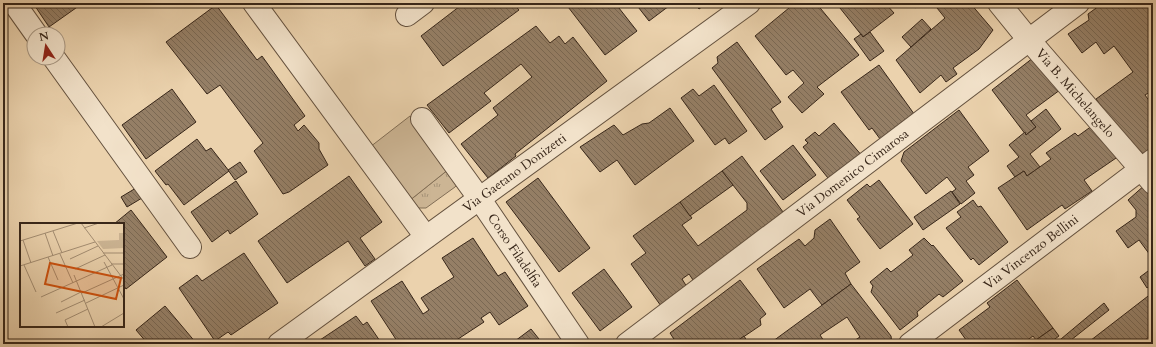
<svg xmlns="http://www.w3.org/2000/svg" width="1156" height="347" font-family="Cardo,serif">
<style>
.park{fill:url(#park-tufts);stroke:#826e56}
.garden{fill:#ccb594;stroke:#826e56}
.building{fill:url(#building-back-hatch);stroke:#372619}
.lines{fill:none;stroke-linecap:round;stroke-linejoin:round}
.minor-casing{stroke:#64513e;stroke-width:24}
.minor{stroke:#f2e2ca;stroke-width:22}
.labels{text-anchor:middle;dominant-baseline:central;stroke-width:3;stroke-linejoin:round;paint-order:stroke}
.street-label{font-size:13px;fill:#372619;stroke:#f2e2ca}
.inset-road{fill:none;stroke:#a38d72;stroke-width:1}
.view{fill:#cd510e;fill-opacity:0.15;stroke:#cd510e;stroke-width:2}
.inset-edge{fill:none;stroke:#372619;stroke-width:2}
</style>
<defs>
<pattern id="park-tufts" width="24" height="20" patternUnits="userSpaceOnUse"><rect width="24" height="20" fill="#ccb594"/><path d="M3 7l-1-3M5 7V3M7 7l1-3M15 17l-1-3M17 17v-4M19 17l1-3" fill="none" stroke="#a69378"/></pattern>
<pattern id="building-back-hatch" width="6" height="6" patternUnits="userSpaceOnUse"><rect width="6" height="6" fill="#957f66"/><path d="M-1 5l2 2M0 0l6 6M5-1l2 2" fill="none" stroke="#7a6853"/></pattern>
</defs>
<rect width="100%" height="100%" fill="#ebd2ad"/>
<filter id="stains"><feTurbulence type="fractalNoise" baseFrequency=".005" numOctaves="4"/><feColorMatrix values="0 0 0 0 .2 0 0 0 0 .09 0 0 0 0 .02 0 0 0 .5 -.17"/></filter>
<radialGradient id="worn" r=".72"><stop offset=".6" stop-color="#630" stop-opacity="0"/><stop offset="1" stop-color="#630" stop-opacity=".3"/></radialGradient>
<path class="park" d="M449,169L458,184L455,187L426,208H418L409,201Z"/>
<path class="garden" d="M410,116L449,169L409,201L370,147Z"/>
<g class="building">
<path d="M33,3H83L49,27Z"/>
<path d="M464,3H513L519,10L443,66L421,36Z"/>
<path d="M565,3H615L637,31L605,55Z"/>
<path d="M635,3H673L649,21Z"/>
<path d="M694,3H707L699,9Z"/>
<path d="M795,3H816L859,55L817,87L824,94L802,113L788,97L804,83L793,70L786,75L755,36Z"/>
<path d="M836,3H885L894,13L863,37Z"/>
<path d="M911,3H921L915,8Z"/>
<path d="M933,3H970L993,30L979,49L953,68L957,74L946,82L941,75L920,93L896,60L945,18Z"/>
<path d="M1103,3H1145L1153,8V90L1145,95L1153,106V146L1139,157L1096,99L1133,72L1114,46L1104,54L1096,42L1082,53L1068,34L1089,20L1088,14Z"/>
<path d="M216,5L257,60L262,56L305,116L294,125L298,131L304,125L319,143V149L328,165L289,192L283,194L254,151L263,143L220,85L207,94L166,42Z"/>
<path d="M922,19L931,29L911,47L902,37Z"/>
<path d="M536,26L550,43L559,36L565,44L573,37L607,81L515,154L516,156L488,178L461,144L498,115L493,108L532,77L521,64L484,93L491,101L449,133L427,105Z"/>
<path d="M870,32L884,51L870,61L854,39L861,34L863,37Z"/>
<path d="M737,42L781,102L771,109L783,127L765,140L712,68L718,63L717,57Z"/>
<path d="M1038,54L1064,87L1026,115L1036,127L1026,135L992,90Z"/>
<path d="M879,65L917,118L883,143L872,128L869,130L841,92Z"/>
<path d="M714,85L747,131L729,144L725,138L715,145L681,98L693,89L699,96Z"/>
<path d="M172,89L196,122L146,159L122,125Z"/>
<path d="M670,108L694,141L635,185L617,160L600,172L580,147L614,125L623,135L642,124L649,123Z"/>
<path d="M1046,109L1061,129L1030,154L1040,167L1027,176L1024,171L1015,177L1007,166L1019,157L1009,145L1025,132L1026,135L1036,127L1031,121Z"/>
<path d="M959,110L989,151L968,167L974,175L966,181L975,193L961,204L952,192L956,189L947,177L926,194L901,161L904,152Z"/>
<path d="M834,123L863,157L832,183L803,147L808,143L805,140L815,132L819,136Z"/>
<path d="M1096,123L1119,156L1084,180L1092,191L1065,209L1062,205L1027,230L998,188L1024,171L1027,176L1051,159L1046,153L1075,133L1078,136Z"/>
<path d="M197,139L206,151L211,148L229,171L184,205L168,184L166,185L155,171Z"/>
<path d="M793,145L816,175L783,200L760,171Z"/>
<path d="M742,156L786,216L695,283L689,274L682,279L687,287L661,306L631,264L646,253L633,236L680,202L692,218L682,225L698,246L747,210V203L722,171Z"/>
<path d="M240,162L247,172L235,180L228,170Z"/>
<path d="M722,171L733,185L690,216L680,202Z"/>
<path d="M349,176L382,222L360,238L375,259L365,266L348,241L287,283L258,241Z"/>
<path d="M538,178L590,248L559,272L506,202Z"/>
<path d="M879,180L913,224L880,249L857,219L860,217L847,200L867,184L870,187Z"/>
<path d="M236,181L258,214L230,234L228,230L212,242L191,212Z"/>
<path d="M1146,184L1153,192V259L1139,240L1128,248L1116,231L1136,217V210L1128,200Z"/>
<path d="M136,188L142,198L127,207L121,197Z"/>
<path d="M951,191L960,204L923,230L914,217Z"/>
<path d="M973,200L978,207L981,206L1008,242L979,265L973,258L971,260L946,228L961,217L957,212Z"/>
<path d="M131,210L167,257L126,289L123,285V224H114Z"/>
<path d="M830,219L860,262L845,273L851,284L822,305L810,289L784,308L757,269L799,239L805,246L814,238L815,230Z"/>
<path d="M473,238L498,276L505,272L528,306L499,325L490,312L481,318L484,322L452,343L453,344H399L371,301L402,281L423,314L429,310L421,298L454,277L442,258Z"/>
<path d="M924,238L932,246L933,245L963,281L943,297L939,294L917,312L918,316L900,330L871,292L873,286L870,282L887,268L891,272L913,255L909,250Z"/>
<path d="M244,253L278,303L231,335L228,332L215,341L179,288L197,275L202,281Z"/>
<path d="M604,269L632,307L600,331L572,293Z"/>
<path d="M1148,271L1153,277V283L1147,288L1140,277Z"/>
<path d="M740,280L766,314L760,319L761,325L733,344H677L670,333Z"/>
<path d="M1017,280L1053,328L1036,340L1033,336L1022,344H969L959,330L990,307L987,303Z"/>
<path d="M851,284L891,336L892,344H849L860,337L847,317L820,335L826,344H769Z"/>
<path d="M1152,293L1153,337L1151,335L1144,341L1146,344H1086Z"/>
<path d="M1104,303L1109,310L1066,344H1055Z"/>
<path d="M165,306L197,344H148L136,330Z"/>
<path d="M356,316L363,325L367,322L382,344H314Z"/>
<path d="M1053,328L1059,336L1048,344H1039L1036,340Z"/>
<path d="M531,329L543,344H511Z"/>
<path d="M744,336L749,344H733Z"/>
</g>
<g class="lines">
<g class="minor-casing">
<g id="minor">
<path d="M14,3L36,34"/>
<path d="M254,3L426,237"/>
<path id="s1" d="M999,3L1029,40L1153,183"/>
<path d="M407,15L423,3"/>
<path d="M54,58L190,247"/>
<path id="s2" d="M422,119L479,198L578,344"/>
<path id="s3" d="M279,344L749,3"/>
<path id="s4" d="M627,344L1078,3"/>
<path id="s5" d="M910,344L1153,160"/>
</g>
</g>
<use href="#minor" class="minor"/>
</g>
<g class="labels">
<g class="street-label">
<text stroke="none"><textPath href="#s1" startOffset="118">Via B. Michelangelo</textPath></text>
<text stroke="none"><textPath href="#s3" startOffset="291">Via Gaetano Donizetti</textPath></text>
<text stroke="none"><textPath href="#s4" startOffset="283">Via Domenico Cimarosa</textPath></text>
<text stroke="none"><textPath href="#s2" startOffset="161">Corso Filadelfia</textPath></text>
<text stroke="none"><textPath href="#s5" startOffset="152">Via Vincenzo Bellini</textPath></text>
</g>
</g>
<g transform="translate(20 223)">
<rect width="104" height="104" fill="#ebd2ad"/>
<path d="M99,10H104V25L83,26L77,18L99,17Z" fill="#ccb594"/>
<path class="inset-road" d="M61,0L104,57M64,5L79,0M33,8L42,30M25,10L33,33M3,17L11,40M0,18L58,0M83,30H104M40,31L53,60M28,34L38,57M50,36L78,23M84,39L104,76M91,41H104M4,42L16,69M0,43L75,19M55,46L85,32M54,52L75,104M62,70L104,51M21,74L92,42M41,79L61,69M66,80L104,62M36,90L65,77M48,104L45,97L68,86M81,104L104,90"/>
<path class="view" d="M30,40L101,55L96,76L25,61Z"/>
<rect width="104" height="104" class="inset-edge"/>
</g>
<rect width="1156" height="347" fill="none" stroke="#ebd2ad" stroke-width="16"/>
<rect x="4" y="4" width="1148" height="339" fill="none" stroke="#372619" stroke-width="2"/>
<rect x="8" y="8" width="1140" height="331" fill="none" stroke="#372619"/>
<g transform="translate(46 46) rotate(348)"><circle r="19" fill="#f2e2ca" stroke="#a79783"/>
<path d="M0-3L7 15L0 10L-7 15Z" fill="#8f2418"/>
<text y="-6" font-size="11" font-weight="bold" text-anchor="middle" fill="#372619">N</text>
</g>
<rect width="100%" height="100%" filter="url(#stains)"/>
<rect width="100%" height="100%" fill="url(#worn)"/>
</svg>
